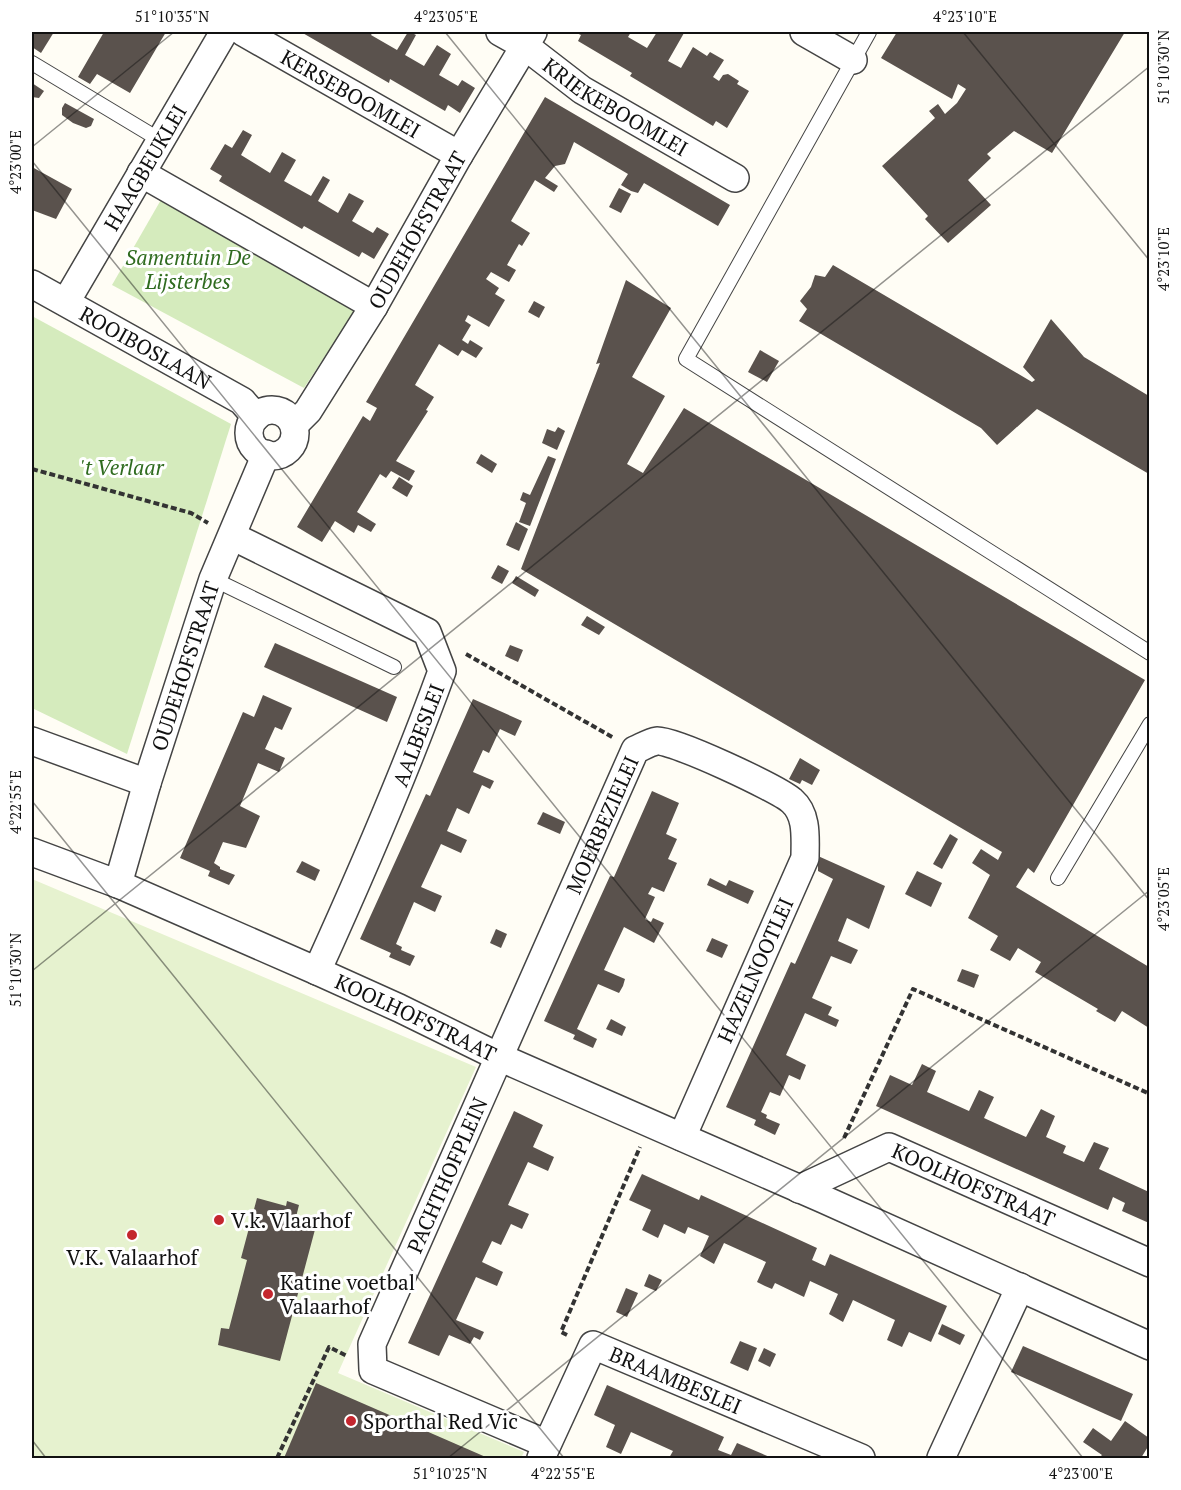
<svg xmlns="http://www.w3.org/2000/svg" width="1181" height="1490" font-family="'PT Serif',serif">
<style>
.green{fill:#d5ebbd}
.pitch{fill:#e6f2cf}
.building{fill:#5a524d}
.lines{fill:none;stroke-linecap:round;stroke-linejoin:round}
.service-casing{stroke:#444;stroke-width:16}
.minor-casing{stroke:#444;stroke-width:30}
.path{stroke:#333;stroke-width:4;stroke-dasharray:6 3;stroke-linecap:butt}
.service{stroke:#fff;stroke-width:14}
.minor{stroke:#fff;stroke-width:27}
.ticks{fill:none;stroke:#111;stroke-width:1.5;stroke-opacity:0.45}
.poi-dot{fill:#c4262e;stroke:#fff;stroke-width:2}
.labels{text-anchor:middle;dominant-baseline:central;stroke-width:6;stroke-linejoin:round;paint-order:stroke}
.street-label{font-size:21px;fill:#111;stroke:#fff}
.park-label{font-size:21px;font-style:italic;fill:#2f6b1f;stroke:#fff}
.poi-label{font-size:21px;fill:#111;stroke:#fff;text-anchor:start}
.neatline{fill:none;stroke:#111;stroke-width:2}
.ticks-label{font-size:15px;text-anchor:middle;fill:#111}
</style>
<rect width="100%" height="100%" fill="#fffdf5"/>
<g class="green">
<path d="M162,198L356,309L304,388L112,285Z"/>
<path d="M32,316L231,424L127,754L32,708Z"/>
</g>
<path class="pitch" d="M32,879L476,1067L338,1373L524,1452L521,1458H32Z"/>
<g class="building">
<path d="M32,32H54L41,53L32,47Z"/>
<path d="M104,32H166L130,93L97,74L90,84L78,77Z"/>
<path d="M301,32H373L371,35L397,50L408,32H410L416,35L405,55L424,66L437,45L451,54L439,75L458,86L462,80L475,88L460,113L448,105L445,111L390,79L389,83Z"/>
<path d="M574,32H631L628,37L647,48L657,32H681L684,33L668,61L681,68L693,47L707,56L710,52L724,60L713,77L719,81L723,75L728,74L739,81L737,84L749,91L727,128L716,121L713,126L630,76L632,73L578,41L581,35Z"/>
<path d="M897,32H1125L1052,153L1014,131L987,154L991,158L968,180L991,205L948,243L925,219L928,216L882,166L935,118L929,111L938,104L945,114L957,103L966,89L958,84L952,99L881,58Z"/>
<path d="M32,83L44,91L39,98L32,97Z"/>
<path d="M545,97L730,205L718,226L644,183L638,193L631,191L621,185L628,174L574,142L565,164L555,166L545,178L558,186L554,192L535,180L511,221L530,233L522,246L519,244L507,265L516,270L509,282L491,272L486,279L499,288L495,294L505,300L489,327L468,315L465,321L471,325L462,340L468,344L470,340L483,348L476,358L462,350L458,356L439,344L415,385L434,397L426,410L428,411L396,461L415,471L409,481L391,471L386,478L380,474L357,512L376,524L371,532L358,525L354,533L335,521L322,542L297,527L363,416L370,421L377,408L366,402Z"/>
<path d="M65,103L94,119L91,126L86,128L73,123L62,115V108Z"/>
<path d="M243,130L252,135L241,155L270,173L282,152L296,160L284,181L311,196L323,176L330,180L318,201L338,213L349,193L364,201L352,221L373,233L377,227L389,234L374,259L362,252L359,257L304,226L302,229L219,181L222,176L210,169L225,144L232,148Z"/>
<path d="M32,167L72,189L56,219L32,210Z"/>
<path d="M619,188L631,194L621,213L609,207Z"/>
<path d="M833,265L1032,382L1035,380L1023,367L1051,319L1084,357L1149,396V474L1037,409L997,445L981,428L799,321L807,309L800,301L811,287L815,275L825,277Z"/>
<path d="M626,280L671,308L632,377L665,396L627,464L643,473L684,408L1145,680L1034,873L1028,868L1016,887L1149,967V1028L1122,1011L1115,1022L1096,1011L1098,1009L1035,972L1041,962L1018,948L1010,961L990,950L998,936L968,918L990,875L972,863L981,849L998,860L1002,852L521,569L600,363L596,364Z"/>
<path d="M534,301L545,307L539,318L528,312Z"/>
<path d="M760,350L779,361L767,382L748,372Z"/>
<path d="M558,427L565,431L557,450L542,443L547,429L555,432Z"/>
<path d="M481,454L497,464L492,473L476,463Z"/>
<path d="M548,456L556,459L530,526L519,522L526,503L520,500L523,492L530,495Z"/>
<path d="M399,477L413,486L407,497L392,488Z"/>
<path d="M516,522L528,529L519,551L506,545Z"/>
<path d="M498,565L509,571L502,584L491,578Z"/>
<path d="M516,576L539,590L535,597L512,583Z"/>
<path d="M587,616L605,627L599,635L581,625Z"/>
<path d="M275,643L397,697L387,722L264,667Z"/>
<path d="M510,645L523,650L518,662L505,656Z"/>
<path d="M263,695L292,708L282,730L275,727L265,749L285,758L279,772L258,763L240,806L260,816L246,848L223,842L214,863L220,867V869L235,875L229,885L208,876L210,871L180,858L243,712L254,717Z"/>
<path d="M473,699L522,721L515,736L500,729L489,753L483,750L473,772L494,781L490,789L482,785L469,814L457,808L447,831L467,840L461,853L441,844L421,887L442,896L435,912L414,902L396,944L402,947L401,950L415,956L410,966L389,957L391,953L360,939L426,794L430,796Z"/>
<path d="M800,758L820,770L812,785L802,780L800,784L789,779Z"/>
<path d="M652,791L679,803L666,834L677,839L668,859L677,863L664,892L652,887L648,894L655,897L645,919L651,922L653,918L664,923L654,943L624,927L604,970L625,979L623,986L619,993L598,984L577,1029L597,1039L593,1048L573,1039L575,1035L544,1021L610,876L614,877Z"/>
<path d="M543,812L565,822L560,834L537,824Z"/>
<path d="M950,834L958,839L942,869L933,864Z"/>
<path d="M818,856L885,886L869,929L847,918L838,941L858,950L851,964L831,956L812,998L832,1007L828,1015L839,1020L836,1027L805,1013L786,1055L806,1065L800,1080L789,1075L780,1096L770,1092L761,1112L767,1115L766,1118L780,1124L775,1135L754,1125L756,1120L726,1107L791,962L795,964L833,879L818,871Z"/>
<path d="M302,861L320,870L315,881L296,872Z"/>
<path d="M917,871L942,883L931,907L905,894Z"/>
<path d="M710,878L726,886L729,880L754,891L748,904L707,885Z"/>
<path d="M496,929L507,934L501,948L490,943Z"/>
<path d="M712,938L728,945L722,958L706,951Z"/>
<path d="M962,969L979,975L974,988L957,981Z"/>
<path d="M611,1019L626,1027L622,1036L606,1029Z"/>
<path d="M922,1064L936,1071L927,1092L969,1111L979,1090L994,1097L984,1118L1026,1137L1041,1109L1055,1116L1046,1137L1066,1146L1063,1153L1084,1162L1094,1142L1109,1148L1099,1169L1149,1192V1223L1122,1211L1125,1203L1113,1197L1108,1210L876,1106L890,1075L912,1085Z"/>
<path d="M514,1111L543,1125L533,1147L554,1157L548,1171L528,1162L508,1205L529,1214L522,1229L511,1224L501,1245L492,1241L482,1262L503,1272L497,1286L476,1277L456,1320L484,1332L480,1340L474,1337L470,1344L449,1335L439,1356L408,1343Z"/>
<path d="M642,1174L699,1200L701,1195L817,1248L812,1260L825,1266L830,1254L947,1306L931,1342L909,1332L902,1347L887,1340L895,1320L853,1300L843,1322L829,1314L838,1294L810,1281L804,1297L775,1283L772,1289L765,1286L757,1282L766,1262L724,1243L714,1264L700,1256L709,1236L688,1227L685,1234L664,1224L658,1238L642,1230L651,1210L629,1200Z"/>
<path d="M257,1198L286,1206L287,1201L299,1205L296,1217L317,1222L280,1361L218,1345L221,1328L229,1329L247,1260L241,1258Z"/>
<path d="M649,1274L662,1280L656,1291L644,1286Z"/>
<path d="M626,1288L638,1293L627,1317L616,1312Z"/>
<path d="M942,1324L965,1335L960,1345L938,1334Z"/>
<path d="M740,1341L757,1348L748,1371L730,1363Z"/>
<path d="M1023,1346L1133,1394L1121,1421L1011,1372Z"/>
<path d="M764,1348L776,1354L770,1367L758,1361Z"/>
<path d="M316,1383L488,1458H284Z"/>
<path d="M607,1385L724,1437L718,1450L731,1455L737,1443L772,1458H669L673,1451L631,1432L621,1454L606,1447L615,1425L594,1415Z"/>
<path d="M1125,1421L1149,1438V1445L1141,1458H1099L1102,1455L1083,1442L1093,1428L1111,1441Z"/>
</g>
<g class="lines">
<g class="service-casing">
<g id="service">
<path d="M869,32L686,359L1150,653"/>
<path d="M32,63L160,140"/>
<path d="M213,579L394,667"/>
<path d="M1058,878L1150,724"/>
</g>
</g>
<g class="minor-casing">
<g id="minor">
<path id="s1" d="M243,32L459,155"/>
<path id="s2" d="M500,32L525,46L582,90L735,178"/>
<path d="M804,32L853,60"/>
<path d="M141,173L374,306"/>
<path id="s3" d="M32,284L242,401L256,417"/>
<path id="s4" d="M66,302L224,32"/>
<circle cx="272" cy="433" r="23"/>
<path id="s5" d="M294,425L308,411L374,306L459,155L533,32"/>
<path d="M232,536L427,632L442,671C405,773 362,872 317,971"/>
<path d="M32,741L147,783"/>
<path id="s6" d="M32,852L118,884L317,971L399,1008L499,1057L823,1199L1150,1346"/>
<path id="s7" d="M118,884L147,783L213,579L266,454"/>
<path id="s8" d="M799,1189L889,1147L1150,1263"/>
<path id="s9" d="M547,1444L373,1370L372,1344L635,750C642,747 650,742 657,741C672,739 779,789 792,801C808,815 805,839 805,858L682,1137"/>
<path id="s10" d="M541,1458L593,1345L861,1458"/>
<path d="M941,1458L1020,1287"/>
</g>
</g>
<g class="path">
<path d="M32,469L191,513L208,523"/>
<path d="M466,654L614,738"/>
<path d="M844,1138L913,989L1150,1094"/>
<path d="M567,1335L561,1332L640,1147"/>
<path d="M277,1458L329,1347L347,1356"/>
</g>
<use href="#service" class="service"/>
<use href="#minor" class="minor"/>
</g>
<path class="ticks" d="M445,32L1150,901M963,32L1150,261M32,147L174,32M32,161L1083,1458M32,801L564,1458M32,971L1150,66M32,1440L46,1458M448,1458L1150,890"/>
<g class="poi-dot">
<circle cx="219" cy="1220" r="6"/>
<circle cx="132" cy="1235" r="6"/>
<circle cx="268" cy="1294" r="6"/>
<circle cx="351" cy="1421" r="6"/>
</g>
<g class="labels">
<g class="street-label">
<text stroke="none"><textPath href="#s1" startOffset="124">KERSEBOOMLEI</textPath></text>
<text stroke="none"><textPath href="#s2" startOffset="138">KRIEKEBOOMLEI</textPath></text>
<text stroke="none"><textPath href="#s4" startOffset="156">HAAGBEUKLEI</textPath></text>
<text stroke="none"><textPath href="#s5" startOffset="231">OUDEHOFSTRAAT</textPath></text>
<text stroke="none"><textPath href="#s3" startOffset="130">ROOIBOSLAAN</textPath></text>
<text stroke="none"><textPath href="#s7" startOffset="228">OUDEHOFSTRAAT</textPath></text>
<text transform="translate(418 735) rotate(-69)">AALBESLEI</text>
<text stroke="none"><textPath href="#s9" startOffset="783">MOERBEZIELEI</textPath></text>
<text transform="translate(755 970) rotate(-66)">HAZELNOOTLEI</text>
<text stroke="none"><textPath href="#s6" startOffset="418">KOOLHOFSTRAAT</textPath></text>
<text stroke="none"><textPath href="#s9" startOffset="400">PACHTHOFPLEIN</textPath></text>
<text stroke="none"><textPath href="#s8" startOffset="192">KOOLHOFSTRAAT</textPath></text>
<text stroke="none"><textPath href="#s10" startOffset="214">BRAAMBESLEI</textPath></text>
</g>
<g class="park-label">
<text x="188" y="257">Samentuin De<tspan x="188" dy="24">Lijsterbes</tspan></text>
<text x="122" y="467">'t Verlaar</text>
</g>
<g class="poi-label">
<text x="231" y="1220">V.k. Vlaarhof</text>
<text x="132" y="1257" text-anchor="middle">V.K. Valaarhof</text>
<text x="280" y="1282">Katine voetbal<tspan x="280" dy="24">Valaarhof</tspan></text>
<text x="363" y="1421">Sporthal Red Vic</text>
</g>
</g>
<rect width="1181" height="1490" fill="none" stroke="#ffffff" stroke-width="66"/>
<rect x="33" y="33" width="1115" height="1424" class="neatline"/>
<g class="ticks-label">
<text x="172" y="22">51°10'35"N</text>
<text x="446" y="22">4°23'05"E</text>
<text x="965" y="22">4°23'10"E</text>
<text transform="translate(1164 67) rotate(-90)" y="5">51°10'30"N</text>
<text transform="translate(16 162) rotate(-90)" y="5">4°23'00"E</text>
<text transform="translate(1164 259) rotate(-90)" y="5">4°23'10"E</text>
<text transform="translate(16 802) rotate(-90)" y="5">4°22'55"E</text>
<text transform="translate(1164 899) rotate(-90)" y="5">4°23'05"E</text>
<text transform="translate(16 970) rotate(-90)" y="5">51°10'30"N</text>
<text x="450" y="1479">51°10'25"N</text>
<text x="563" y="1479">4°22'55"E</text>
<text x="1081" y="1479">4°23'00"E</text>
</g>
</svg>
